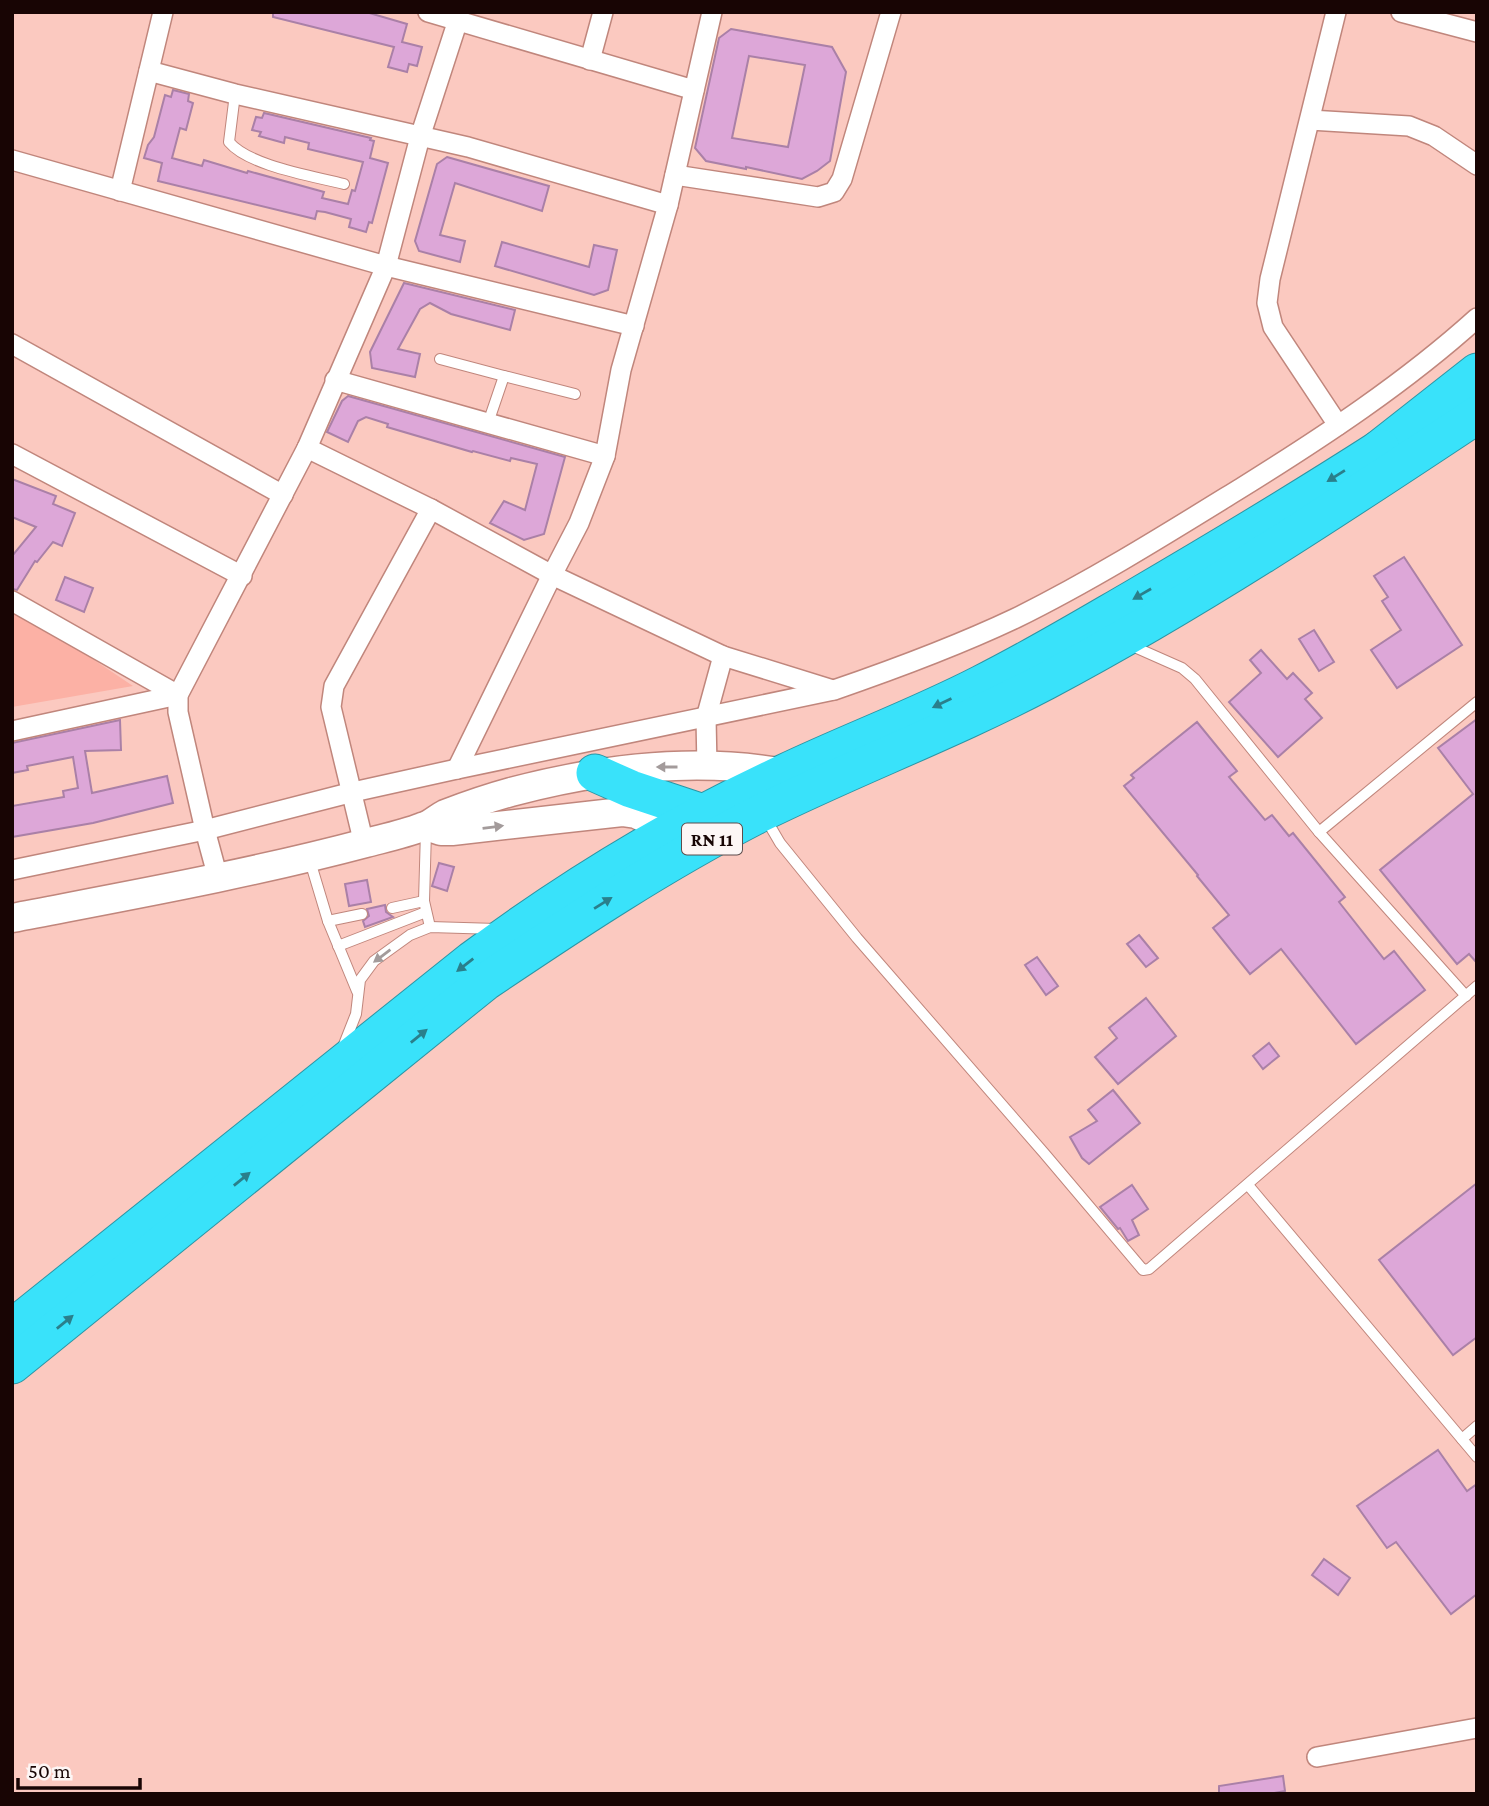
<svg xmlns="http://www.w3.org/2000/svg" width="1489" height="1806" font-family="'Crimson Pro',serif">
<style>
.green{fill:#fcb1a5}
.building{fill:#dda7d8;stroke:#aa80a7;stroke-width:2;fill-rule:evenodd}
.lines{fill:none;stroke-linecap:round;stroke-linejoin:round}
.lane-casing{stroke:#c0867c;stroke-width:12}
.street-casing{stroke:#c0867c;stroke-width:22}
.secondary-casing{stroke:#c0867c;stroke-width:31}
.highway-casing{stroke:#2d95a4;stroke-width:39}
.lane{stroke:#fff;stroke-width:10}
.street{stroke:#fff;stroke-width:19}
.secondary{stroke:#fff;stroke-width:28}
.highway{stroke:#39e2fa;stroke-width:37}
.oneway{fill:#2a7f8b}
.oneway2{fill:#a39b9b}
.labels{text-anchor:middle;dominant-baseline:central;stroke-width:7;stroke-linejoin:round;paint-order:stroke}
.shield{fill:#fdf6f5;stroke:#5d4d4c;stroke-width:2}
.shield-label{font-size:19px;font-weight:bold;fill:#180504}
</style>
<rect width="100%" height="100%" fill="#fbc9c0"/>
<path class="green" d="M12,605L133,686L12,707Z"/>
<g class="building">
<path d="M273,12H366L407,24L402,42L422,47L417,66L409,64L407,72L388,67L394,47L273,17Z"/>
<path d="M731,29L832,47L846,72L830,161L817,171L802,179L746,167V169L706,161L695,148L719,38ZM749,56L805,65L788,147L732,138Z"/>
<path d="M173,90L189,94L188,101L193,103L186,130L180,128L172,158L202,166L204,160L247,173L248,171L324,192L322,198L348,204L352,190L355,191L363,162L308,149L309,143L285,137L284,143L259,136L261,132L252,130L256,117L262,118L264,113L371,138L370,140L374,141L370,158L388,163L372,223L369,222L366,232L349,227L351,219L325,212L317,211L315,219L158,181L162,163L144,158L148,145L154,137L165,95L171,97Z"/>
<path d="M447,157L549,186L542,211L455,183L440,235L465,241L460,262L419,251L415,241L437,164Z"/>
<path d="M502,242L589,267L594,245L617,250L608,290L594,295L495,266Z"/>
<path d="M404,283L515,310L510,330L451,314L430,303L420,309L398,349L420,354L415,377L372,368L370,352Z"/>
<path d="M348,396L565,457L544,534L524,540L490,523L504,501L525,510L537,464L511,458L510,461L473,451L472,452L387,427L388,424L366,417L358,421L348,442L327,432L342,401Z"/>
<path d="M12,479L56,496L53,504L75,513L62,546L53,542L37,562L35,561L17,590L12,589V556L36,527L12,517Z"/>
<path d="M1404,557L1462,645L1397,688L1371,650L1401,630L1382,601L1388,597L1374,576Z"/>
<path d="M65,577L93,588L84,612L56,600Z"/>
<path d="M1314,630L1334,662L1319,671L1299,639Z"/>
<path d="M1261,650L1287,679L1293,673L1312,693L1305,699L1322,718L1278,757L1229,702L1261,673L1250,660Z"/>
<path d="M1477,719V963L1469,954L1457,964L1380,870L1473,794L1438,748Z"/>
<path d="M120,720L121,750L85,751L92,793L167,776L173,803L93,823L12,837V806L64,797L63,791L78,788L73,757L27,766L28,770L12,773V743Z"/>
<path d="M1197,722L1237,771L1229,777L1265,820L1272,815L1289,836L1293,833L1345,897L1339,902L1384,959L1394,951L1425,990L1356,1044L1281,949L1250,974L1213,928L1229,915L1197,876L1198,875L1124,786L1134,778L1131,775Z"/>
<path d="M439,863L454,867L447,891L432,886Z"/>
<path d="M367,880L371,902L349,906L345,884Z"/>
<path d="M385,905L386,912L393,917L365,927L363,921L369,916L367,909Z"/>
<path d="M1139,935L1158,958L1146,967L1127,944Z"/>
<path d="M1037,957L1058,986L1046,995L1025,965Z"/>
<path d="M1146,998L1176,1036L1118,1084L1095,1057L1117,1038L1109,1028Z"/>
<path d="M1269,1043L1279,1056L1263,1069L1253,1056Z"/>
<path d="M1113,1090L1140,1123L1089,1164L1082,1158L1070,1137L1097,1121L1088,1110Z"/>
<path d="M1477,1183V1337L1453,1355L1379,1260Z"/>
<path d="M1132,1185L1148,1209L1132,1220L1139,1235L1128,1241L1120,1228L1118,1229L1100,1207Z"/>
<path d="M1438,1450L1467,1491L1477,1484V1594L1451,1614L1396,1542L1387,1548L1357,1506Z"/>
<path d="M1324,1559L1350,1578L1338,1595L1312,1575Z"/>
<path d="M1283,1776L1285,1791L1268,1794H1219V1786Z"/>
</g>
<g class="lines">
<g class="lane-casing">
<g id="lane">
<path d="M235,94L229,142C249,166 313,176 344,184"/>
<path d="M440,359L504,376L488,423"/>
<path d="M504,376L575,394"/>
<path d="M1130,645L1182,668L1195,679L1319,832L1466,996"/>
<path d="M766,819L780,843L857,938L1044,1153L1143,1270L1149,1269L1477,986"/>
<path d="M426,831L424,901L430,927"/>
<path d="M1319,832L1477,702"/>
<path d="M310,861L328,921L357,991"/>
<path d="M392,908L424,901"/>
<path d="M328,921L362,914"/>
<path d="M338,946L426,912"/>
<path d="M343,1047L356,1014L360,980L374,961L410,935L430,927L497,929"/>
<path d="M1248,1185L1477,1457"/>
<path d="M1462,1439L1477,1426"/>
</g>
</g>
<g class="street-casing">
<g id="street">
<path d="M428,12L694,90"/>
<path d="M1336,12L1270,279L1267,303L1273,327L1338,425"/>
<path d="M1401,12L1477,32"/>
<path d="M590,60L603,12"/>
<path d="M149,71L235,94L468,147L668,205"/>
<path d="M1310,120L1409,126L1434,136L1477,165"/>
<path d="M12,160L386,266L634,326"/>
<path d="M675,175L818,197L834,192L842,179L891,12"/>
<path d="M120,191L163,12"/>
<path d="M12,344L283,495"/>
<path d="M335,380L605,456"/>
<path d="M307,448L431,509L552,575L723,656L833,690"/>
<path d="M12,454L242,576"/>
<path d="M12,601L178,695"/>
<path d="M12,731L178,695"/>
<path d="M707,767L706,718L723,656"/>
<path d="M457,769L552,575L579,523L605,456L621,370L668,205L712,12"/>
<path d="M364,844L331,707L334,686L431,509"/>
<path d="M12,870L205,830L353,792L457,769L834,690C895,669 957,646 1016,618C1093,580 1168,533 1241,488C1323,437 1405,383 1477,318"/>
<path d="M218,878L205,830L178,712V695L307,448L386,266L420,137L458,20"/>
<path d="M1317,1757L1477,1728"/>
</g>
</g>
<g class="secondary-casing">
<g id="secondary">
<path d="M426,826L441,831H452L622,812L636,814L670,830"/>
<path d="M12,918C131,895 249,874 366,843C385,838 404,834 422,827C431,825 437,818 445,814C466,806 489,798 511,792C598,769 695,757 784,773"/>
</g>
</g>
<g class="highway-casing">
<g id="highway">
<path d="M1379,449L1477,372"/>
<path d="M595,773L631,789L703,813"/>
<path d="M12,1328L472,960C569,888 674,824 784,773C849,742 917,717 981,684C1033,658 1083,628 1133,599C1217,550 1300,500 1381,448"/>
<path d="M12,1365L485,982C574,922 663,863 759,814C854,767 953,730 1046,681C1195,602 1337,508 1477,415"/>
</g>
</g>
<use href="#lane" class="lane"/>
<use href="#street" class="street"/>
<use href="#secondary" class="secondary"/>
<use href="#highway" class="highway"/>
</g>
<defs><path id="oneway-solid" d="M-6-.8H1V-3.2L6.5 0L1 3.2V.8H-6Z" transform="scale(1.75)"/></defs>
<g class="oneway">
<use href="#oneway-solid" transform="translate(1336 476) rotate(148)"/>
<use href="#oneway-solid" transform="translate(1142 594) rotate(150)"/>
<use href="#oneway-solid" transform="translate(942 703) rotate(154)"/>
<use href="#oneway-solid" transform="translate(603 903) rotate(-32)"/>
<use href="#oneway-solid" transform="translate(465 965) rotate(142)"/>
<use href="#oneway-solid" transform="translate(419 1036) rotate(-39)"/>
<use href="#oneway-solid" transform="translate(242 1179) rotate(-39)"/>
<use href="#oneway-solid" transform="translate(65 1322) rotate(-39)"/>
</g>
<g class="oneway2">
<use href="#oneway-solid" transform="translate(667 767) rotate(180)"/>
<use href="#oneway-solid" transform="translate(493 827) rotate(-7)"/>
<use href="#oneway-solid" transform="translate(382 956) rotate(143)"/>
</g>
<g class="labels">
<rect class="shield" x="682" y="823.5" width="60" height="31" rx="5"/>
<g class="shield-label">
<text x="712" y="839">RN 11</text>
</g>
</g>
<rect width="1489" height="1806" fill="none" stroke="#180504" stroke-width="28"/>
<path d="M18 1778v10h122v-10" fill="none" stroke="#180504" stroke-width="3.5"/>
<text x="28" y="1778" font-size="21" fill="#180504" stroke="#fdf6f5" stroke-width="5" paint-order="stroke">50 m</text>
</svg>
